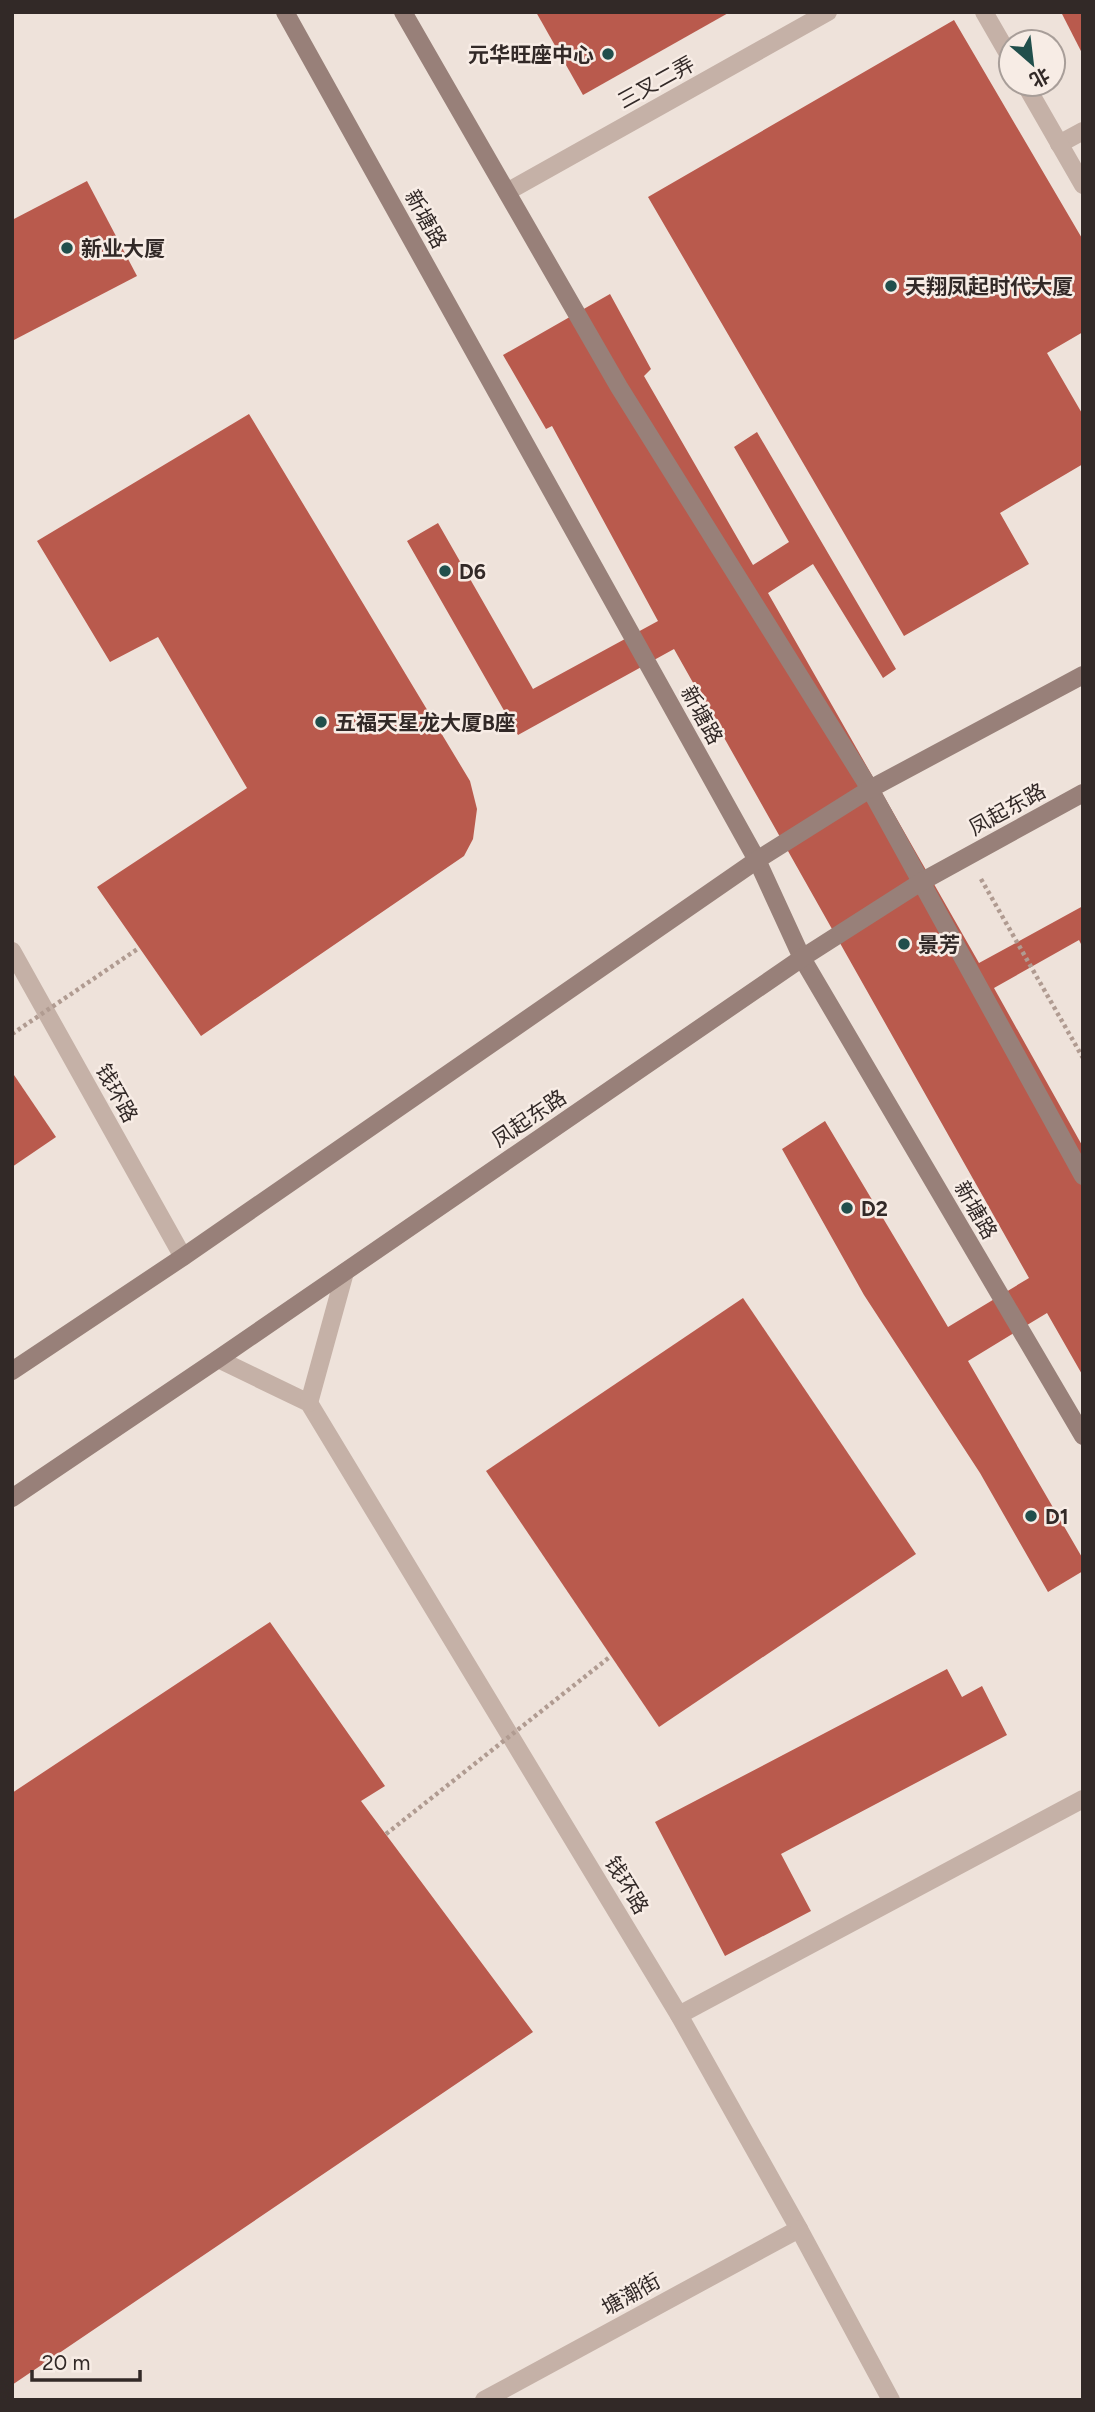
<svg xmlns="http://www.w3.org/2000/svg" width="1095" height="2412" font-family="Figtree,'Noto Sans SC',sans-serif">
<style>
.building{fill:#b95a4d}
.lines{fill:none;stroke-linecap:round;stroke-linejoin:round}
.path{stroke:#b09b91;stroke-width:4.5;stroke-dasharray:3.5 3.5;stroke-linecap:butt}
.service{stroke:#c5b1a7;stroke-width:18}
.minor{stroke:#c5b1a7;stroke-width:18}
.tertiary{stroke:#c5b1a7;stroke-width:18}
.secondary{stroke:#988079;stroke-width:18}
.path-bridge{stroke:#b09b91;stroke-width:4.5;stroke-dasharray:3.5 3.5;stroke-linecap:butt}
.poi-dot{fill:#214f4c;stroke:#f7ece5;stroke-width:2.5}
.labels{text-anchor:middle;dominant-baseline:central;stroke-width:5;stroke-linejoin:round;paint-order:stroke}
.poi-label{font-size:21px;font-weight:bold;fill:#322927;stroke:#f7ece5;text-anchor:start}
.street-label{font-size:21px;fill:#322927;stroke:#f7ece5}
</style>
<rect width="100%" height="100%" fill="#eee2da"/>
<g class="building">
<path d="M536,12H730L583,95Z"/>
<path d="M1061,12H1083V55Z"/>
<path d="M954,20L1083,240V332L1047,353L1083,415V464L1000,513L1029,564L904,636L648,197Z"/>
<path d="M87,181L137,276L12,341V220Z"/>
<path d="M610,294L651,369L644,376L753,565L789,542L734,447L757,432L896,669L883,678L813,564L768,593L979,963L1083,906V948L1079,940L994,988L1083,1147V1376L1047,1313L968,1361L1083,1559V1571L1048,1592L980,1473L864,1295L782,1149L825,1121L948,1327L1029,1278L674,649L518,735L407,541L438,523L533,689L658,621L552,426L546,429L503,355Z"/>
<path d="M249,414L470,781L477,809L473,839L464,856L201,1036L97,887L247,788L158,637L110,662L37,541Z"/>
<path d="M12,1072L56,1137L12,1167Z"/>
<path d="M743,1298L916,1554L659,1727L486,1471Z"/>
<path d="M270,1622L385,1786L361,1801L533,2032L12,2385V1793Z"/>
<path d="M947,1669L962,1697L982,1686L1007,1735L781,1854L811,1911L725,1956L655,1822Z"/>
</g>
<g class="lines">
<path class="path" d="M981,879L1083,1058"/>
<g class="service">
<path d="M1059,144L1083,131"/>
<path d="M507,192L828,12"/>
<path d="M679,2015L1083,1799"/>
</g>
<g class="minor">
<path d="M984,12L1011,59"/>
<path d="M1025,84L1083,185"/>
<path d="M12,951L183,1257"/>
<path d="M218,1359L309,1403L679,2015L799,2229L484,2400"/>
<path d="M309,1403L345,1272"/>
</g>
<path class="tertiary" d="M799,2229L891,2400"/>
<g class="secondary">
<path d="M285,12L757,860L802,958L1083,1436"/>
<path d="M403,12L619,387L870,789L1083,1176"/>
<path d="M12,1371L183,1257L757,860L870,789L1083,675"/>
<path d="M12,1498L218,1359L802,958L921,882L1083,793"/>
</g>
<g class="path-bridge">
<path d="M12,1034L139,948"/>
<path d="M386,1834L611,1656"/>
</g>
</g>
<g class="poi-dot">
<circle cx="608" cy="54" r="7"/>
<circle cx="67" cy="248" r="7"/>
<circle cx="891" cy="286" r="7"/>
<circle cx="445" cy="571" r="7"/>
<circle cx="321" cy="722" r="7"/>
<circle cx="904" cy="944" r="7"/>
<circle cx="847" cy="1208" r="7"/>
<circle cx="1031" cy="1516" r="7"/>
</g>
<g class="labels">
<g class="poi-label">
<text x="594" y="54" text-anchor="end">元华旺座中心</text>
<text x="81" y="248">新业大厦</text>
<text x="905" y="286">天翔凤起时代大厦</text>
<text x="459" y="571">D6</text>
<text x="335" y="722">五福天星龙大厦B座</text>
<text x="918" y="944">景芳</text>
<text x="861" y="1208">D2</text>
<text x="1045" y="1516">D1</text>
</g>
<g class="street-label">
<text transform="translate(656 82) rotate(-29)">三叉二弄</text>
<text transform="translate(426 219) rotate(61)">新塘路</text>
<text transform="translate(702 715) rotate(61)">新塘路</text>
<text transform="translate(1007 809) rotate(-29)">凤起东路</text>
<text transform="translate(117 1093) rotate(61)">钱环路</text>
<text transform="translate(529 1118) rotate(-34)">凤起东路</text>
<text transform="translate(976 1210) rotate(60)">新塘路</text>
<text transform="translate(627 1885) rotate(59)">钱环路</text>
<text transform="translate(631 2294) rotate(-29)">塘潮街</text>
</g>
</g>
<rect width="1095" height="2412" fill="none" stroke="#322927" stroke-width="28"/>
<g transform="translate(1032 63) rotate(152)"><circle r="33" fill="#f7ece5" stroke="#a89e99" stroke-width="2"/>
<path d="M0-5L12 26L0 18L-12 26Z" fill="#214f4c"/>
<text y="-10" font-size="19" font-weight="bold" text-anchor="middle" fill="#322927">北</text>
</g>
<path d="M32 2370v10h108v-10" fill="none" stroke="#322927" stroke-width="3.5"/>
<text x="42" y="2370" font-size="21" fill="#322927" stroke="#f7ece5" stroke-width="5" paint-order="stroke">20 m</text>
</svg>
